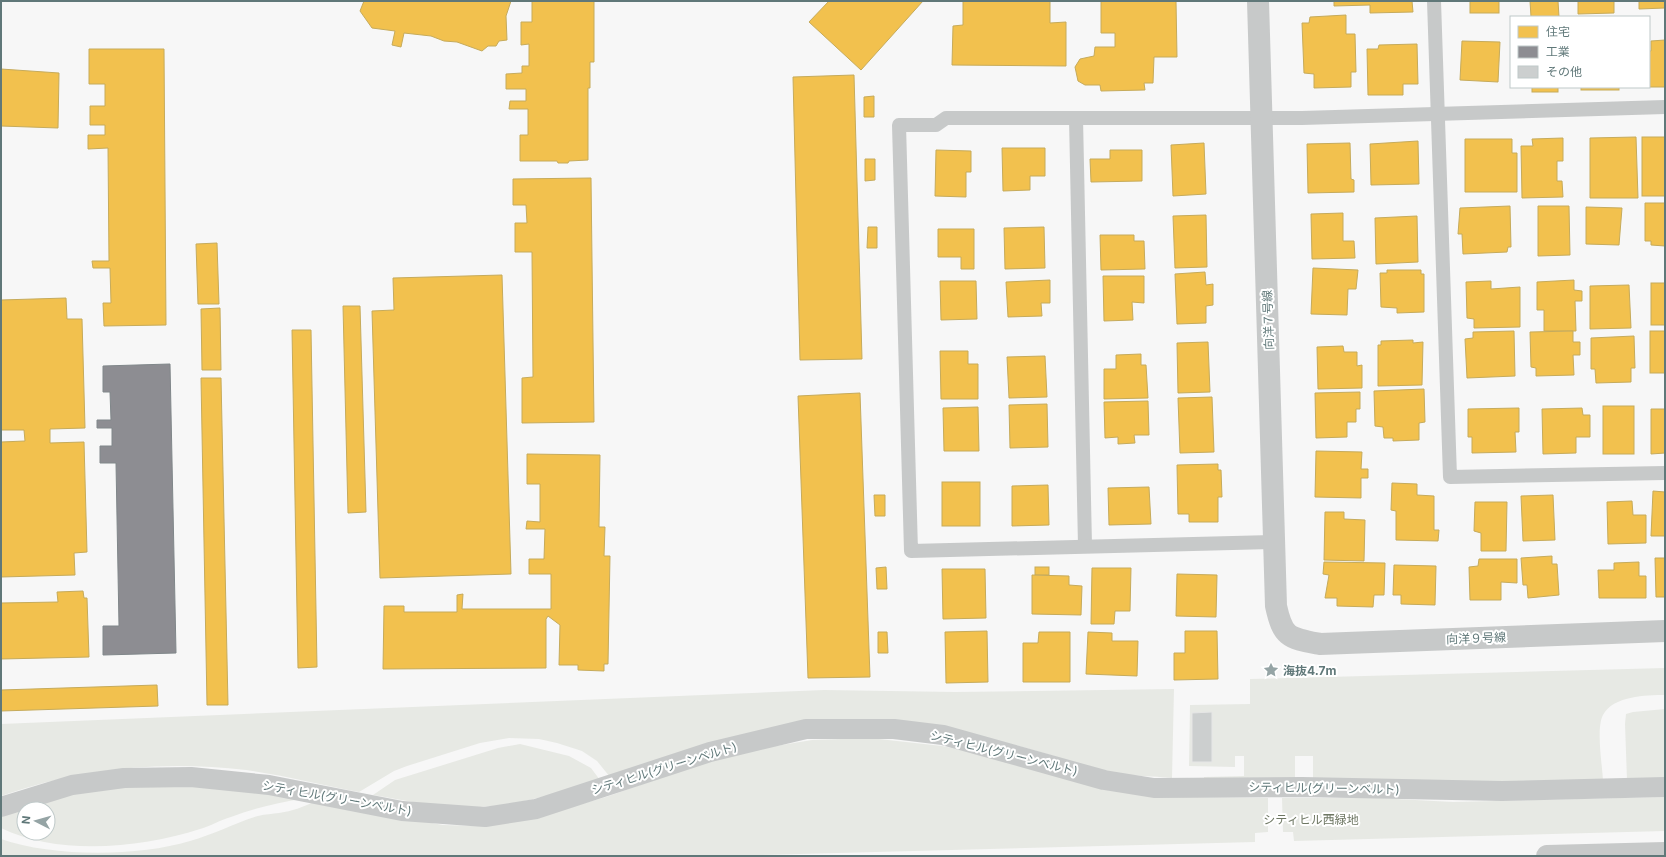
<svg xmlns="http://www.w3.org/2000/svg" width="1666" height="857" font-family="Inter,'Noto Sans JP',sans-serif">
<style>
.green{fill:#e7e9e4;fill-rule:evenodd}
.homes{fill:#f2c14e;stroke:#c6ab5b}
.industry{fill:#8d8d92;stroke:#80878a}
.building{fill:#cccfcf;stroke:#e6e6e6}
.lines{fill:none;stroke-linecap:round;stroke-linejoin:round}
.service{stroke:#c7c9c9;stroke-width:14}
.pedestrian{stroke:#c7c9c9;stroke-width:20}
.tertiary{stroke:#c7c9c9;stroke-width:22}
.labels{text-anchor:middle;dominant-baseline:central;stroke-width:4;stroke-linejoin:round;paint-order:stroke}
.street-label{font-size:12px;fill:#607879;stroke:#fff}
.poi-label{font-size:12px;font-weight:bold;fill:#607879;stroke:#fff;text-anchor:start}
.park-label{font-size:12px;fill:#6e7763;stroke:#fff}
</style>
<rect width="100%" height="100%" fill="#f7f7f7"/>
<g class="green">
<path d="M1665,668V695C1646,695 1613,696 1603,715C1596,728 1602,764 1603,780L1540,783L1313,779V756H1295V779L1204,780V777L1244,776V756H1235V767L1189,766L1190,705L1250,704V679Z"/>
<path d="M1174,689L1172,778C1152,776 1132,776 1112,773C1093,770 1073,762 1054,756C1015,745 977,734 937,726C820,704 718,738 610,777L597,761L582,751L557,743L539,739L509,738L480,743L407,766L394,771L359,792C321,785 284,775 246,770C162,760 80,768 1,796V724L824,690L955,692Z"/>
<path d="M1665,709V778L1627,780L1625,724L1626,714L1633,712Z"/>
<path d="M870,738L942,746L1187,797L1268,798V832L1255,833V842L722,856H1V839C52,857 137,857 190,841C213,835 235,823 258,816C265,814 273,814 279,813C292,811 303,807 314,802L443,825L478,826L557,811L606,797L706,762L758,749L812,740Z"/>
<path d="M520,744L569,756L591,768L600,780C561,792 521,805 480,807C444,809 409,801 373,795L395,780L498,748Z"/>
<path d="M174,785L229,789L301,799C277,803 254,808 231,817C220,820 211,826 200,829C141,848 58,856 1,828V814L77,793L107,788ZM24,809H48V833H24Z"/>
<path d="M1665,797V831L1294,841L1293,832H1283L1282,798H1377L1453,802Z"/>
</g>
<g class="homes">
<path d="M364,1H511L506,16L507,40L499,41L496,46H488L482,51L457,42L444,41L431,36L404,33L401,47L392,45L395,31L372,28L360,11Z"/>
<path d="M532,1H594V62H590V88H588V160L569,161L568,163H558L557,161H520V135H528V109H509L510,101H526V89H506V74L522,73V66H529V44L521,45V22H532Z"/>
<path d="M829,1H923L861,70L809,22Z"/>
<path d="M963,1H1050V23L1066,22V66L952,65L953,26L963,25Z"/>
<path d="M1101,1H1176L1177,57H1154L1153,83H1144L1145,90L1101,91L1100,85H1085L1078,81L1075,67L1080,59L1094,56L1095,47H1115V33H1101Z"/>
<path d="M1334,1H1412L1413,12L1370,13V5L1334,6Z"/>
<rect x="1470" y="1" width="29" height="12"/>
<path d="M1530,1H1558L1559,17H1531Z"/>
<path d="M1578,1H1614V13L1578,14Z"/>
<path d="M1639,1H1665V8L1639,9Z"/>
<path d="M1346,15V34H1355L1356,72H1351V87L1314,88V74L1304,73L1302,23H1309L1310,17Z"/>
<path d="M1665,40V87H1644H1649V51H1651V41Z"/>
<path d="M1462,41L1500,42L1498,82L1460,80Z"/>
<path d="M1417,44L1418,84H1403V95H1368L1367,49H1378L1379,45Z"/>
<path d="M89,49H164L166,325L104,326L103,303H111L110,268H93L92,261H109L108,148L88,149V135H105V125H90V106H105V84H89Z"/>
<path d="M1,69L59,73L58,128L1,126Z"/>
<path d="M854,75L862,359L800,360L793,77Z"/>
<rect x="1532" y="87" width="26" height="5"/>
<rect x="1581" y="87" width="38" height="3"/>
<path d="M874,96V117H864V97Z"/>
<path d="M1636,137L1638,198H1590V138Z"/>
<rect x="1642" y="137" width="23" height="59"/>
<path d="M1563,138V161H1557V181H1562L1563,197L1522,198L1521,146H1533L1532,139Z"/>
<path d="M1465,139H1512V153H1517V192H1465Z"/>
<path d="M1418,141L1419,184L1371,185L1370,144Z"/>
<path d="M1204,143L1206,194L1173,196L1171,145Z"/>
<path d="M1350,143L1351,179L1354,180V192L1308,193L1307,144Z"/>
<path d="M1002,148H1045V176H1030V190L1003,191Z"/>
<path d="M936,150L971,151V172H966V197L935,196Z"/>
<path d="M1110,150H1142V181L1091,182L1090,159H1110Z"/>
<path d="M865,159H875V180L865,181Z"/>
<path d="M591,178L594,422L522,423V378L533,377L532,252H515V223H527L526,205H513V179Z"/>
<path d="M1645,203H1665V246L1651,245V241H1645Z"/>
<path d="M1510,206L1511,247H1508L1507,252L1463,254L1462,234H1458L1460,208Z"/>
<path d="M1538,206H1569L1570,255L1538,256Z"/>
<path d="M1586,207L1622,208L1619,245L1586,244Z"/>
<path d="M1343,213V241H1354L1355,258L1312,259L1311,214Z"/>
<path d="M1206,215L1207,267L1175,268L1173,216Z"/>
<path d="M1417,216L1418,262L1376,264L1375,218Z"/>
<path d="M868,227H877V248H867Z"/>
<path d="M1044,227L1045,268L1005,269L1004,228Z"/>
<path d="M938,229H974V269H961V257H938Z"/>
<path d="M1100,235H1134V241H1144L1145,269L1101,270Z"/>
<path d="M217,243L219,304H198L196,244Z"/>
<path d="M1313,268L1358,270L1356,289H1348L1347,315L1311,314Z"/>
<path d="M1387,270H1421V274H1424V312L1397,313V308L1381,307L1380,273H1387Z"/>
<path d="M1205,272L1206,285L1213,284V305L1206,306V323L1177,324L1175,274Z"/>
<path d="M502,275L511,574L380,578L372,311L394,310L393,278Z"/>
<path d="M1103,276H1144V303L1132,302L1133,320L1104,321Z"/>
<path d="M1050,280V303H1041L1042,316L1008,317L1006,282Z"/>
<path d="M1574,280V290L1582,291V301H1575L1576,331H1544V310H1537V282Z"/>
<path d="M940,281H976L977,319L941,320Z"/>
<path d="M1491,281V289L1520,287V327L1474,328V319L1467,318L1466,282Z"/>
<rect x="1651" y="283" width="14" height="42"/>
<path d="M1629,285L1631,328L1590,329V286Z"/>
<path d="M66,298L67,319H82L85,428L50,429V443L84,442L87,552L74,553L75,575L1,577V442L25,441L24,430H1V300Z"/>
<path d="M343,306H360L366,512L348,513Z"/>
<path d="M220,308L221,370H202L201,309Z"/>
<path d="M292,330H311L317,667L298,668Z"/>
<path d="M1514,331L1515,376L1467,378L1465,339L1473,338V332Z"/>
<path d="M1573,331V342H1580V355H1573L1574,375L1536,376V368L1531,367L1530,332Z"/>
<rect x="1650" y="331" width="15" height="42"/>
<path d="M1634,336L1635,368H1631V382L1596,383L1595,369H1591V338Z"/>
<path d="M1413,340V343L1423,342L1422,385L1378,386V345H1381V341Z"/>
<path d="M1208,342L1210,392L1178,393L1177,343Z"/>
<path d="M1343,346L1344,352H1357V366L1362,365V388L1318,389L1317,347Z"/>
<path d="M940,351H968V364H978V399H941Z"/>
<path d="M1141,354V365H1146L1148,398L1104,399V369H1116V355Z"/>
<path d="M1045,356L1047,397L1009,398L1007,357Z"/>
<path d="M201,378H221L228,705H207Z"/>
<path d="M1424,389L1425,422L1419,423V440L1393,441V438H1384L1383,427L1375,426L1374,391Z"/>
<path d="M1360,392V409H1356V422H1347V437L1316,438L1315,393Z"/>
<path d="M860,393L870,677L808,678L798,396Z"/>
<path d="M1212,397L1214,452L1180,453L1178,398Z"/>
<path d="M1148,401L1149,435H1134L1135,443L1118,444V437L1105,438L1104,402Z"/>
<path d="M1047,404L1048,447L1010,448L1009,405Z"/>
<rect x="1603" y="406" width="31" height="48"/>
<path d="M978,407L979,451H944L943,408Z"/>
<path d="M1519,408V432H1515L1516,452L1472,453V437H1468V409Z"/>
<path d="M1582,408L1583,415H1590V437H1576V453L1543,454L1542,409Z"/>
<path d="M1651,409H1665V453L1651,454Z"/>
<path d="M1316,451L1362,452L1361,469H1368V478H1361V498L1315,497Z"/>
<path d="M527,454L600,455L599,527H605L604,556H610L608,664H604V671L578,670V665H559L560,625L548,616L546,619V668L383,669L384,606H404V612H457V595L463,594L462,609H551V574H529V559H544L545,529H526L527,521L540,522V484H527Z"/>
<path d="M1218,464V470H1221L1222,497H1218V522H1189V514H1178L1177,465Z"/>
<rect x="942" y="482" width="38" height="44"/>
<path d="M1392,483L1417,484V495L1434,496V530H1439L1438,541L1396,540V511L1391,510Z"/>
<path d="M1048,485L1049,525L1012,526V486Z"/>
<path d="M1149,487L1151,524L1109,525L1108,488Z"/>
<path d="M1653,491L1665,492V536H1651Z"/>
<path d="M874,495H885V516H875Z"/>
<path d="M1553,495L1555,540L1523,541L1521,496Z"/>
<path d="M1632,501L1633,515H1646V543L1608,544L1607,502Z"/>
<path d="M1475,502H1507L1506,551H1481V533L1474,531Z"/>
<path d="M1325,512H1344V519L1365,520L1364,561L1324,560Z"/>
<path d="M1552,556V564H1557L1559,595L1528,598L1527,585H1523L1521,558Z"/>
<path d="M1655,558H1665V597H1656Z"/>
<path d="M1479,559H1517V583L1501,582V600H1470L1469,567L1478,566Z"/>
<path d="M1324,562L1385,563L1384,595H1374L1373,607L1337,606V598H1325L1329,575L1323,574Z"/>
<path d="M1639,562V576H1646V598H1599L1598,570H1614V563Z"/>
<path d="M1394,565L1436,566L1435,605L1401,604V595H1393Z"/>
<path d="M886,567L887,589H877L876,568Z"/>
<rect x="1035" y="567" width="14" height="8"/>
<path d="M1092,568H1131L1130,611H1115L1114,624H1091Z"/>
<path d="M942,569H985L986,618L943,619Z"/>
<path d="M1177,574L1217,575L1216,617L1176,616Z"/>
<path d="M1032,575L1069,576V585L1082,586L1081,615L1032,614Z"/>
<path d="M83,591L84,598H87L89,657L1,659V603L58,602L57,592Z"/>
<path d="M987,631L988,682L946,683L945,632Z"/>
<path d="M1185,631H1217L1218,679L1174,680V653H1185Z"/>
<path d="M878,632H887L888,653H878Z"/>
<path d="M1039,632H1070V682H1023V643H1038Z"/>
<path d="M1088,632L1112,633V641H1138L1137,676L1086,674Z"/>
<path d="M157,685L158,706L1,711V690Z"/>
</g>
<path class="industry" d="M170,364L176,653L103,655V626H119L116,463H100V446H112V428H97V420H111L110,392H103V366Z"/>
<path class="building" d="M1212,712V762H1192V713Z"/>
<g class="lines">
<g class="service">
<path d="M1434,1L1450,477L1665,473"/>
<path d="M1076,118L1085,546"/>
<path d="M1274,542L911,551L899,125H936L946,118H1302L1665,107"/>
</g>
<path class="pedestrian" d="M1,807L72,785L124,778L191,777L269,785L402,811L485,817L536,809L710,752L806,729H894L943,735L1104,780L1154,788L1302,787L1502,791L1665,787"/>
<g class="tertiary">
<path d="M1258,1L1276,606C1283,638 1289,638 1320,644L1665,631"/>
<path d="M1547,856L1665,853"/>
</g>
</g>
<defs>
<g id="sight-bare" transform="scale(1.2)"><path d="M0-6L1.8-2.2L6-1.7L2.9 1.2L3.7 5.4L0 3.3L-3.7 5.4L-2.9 1.2L-6-1.7L-1.8-2.2Z" fill="#95a4a5" stroke="#fff" stroke-width="2.5" paint-order="stroke"/></g>
</defs>
<g fill-rule="evenodd">
<use href="#sight-bare" x="1271" y="670"/>
</g>
<g class="labels">
<g class="street-label">
<text transform="translate(1268 320) rotate(-92)">向洋７号線</text>
<text transform="translate(1476 638) rotate(-2)">向洋９号線</text>
<text transform="translate(1004 753) rotate(14)">シティヒル(グリーンベルト)</text>
<text transform="translate(664 768) rotate(-17)">シティヒル(グリーンベルト)</text>
<text transform="translate(1324 788) rotate(1)">シティヒル(グリーンベルト)</text>
<text transform="translate(337 798) rotate(10)">シティヒル(グリーンベルト)</text>
</g>
<g class="poi-label">
<text x="1283" y="670">海抜4.7m</text>
</g>
<g class="park-label">
<text x="1311" y="819">シティヒル西緑地</text>
</g>
</g>
<rect width="1666" height="857" fill="none" stroke="#607879" stroke-width="4"/>
<rect x="1510" y="16" width="140" height="72" fill="#ffffff" stroke="#bfc9c9"/>
<rect x="1518" y="26" width="20" height="12" fill="#f2c14e" stroke="#bfc9c9"/>
<text x="1546" y="36" font-size="12" fill="#607879">住宅</text>
<rect x="1518" y="46" width="20" height="12" fill="#8d8d92" stroke="#bfc9c9"/>
<text x="1546" y="56" font-size="12" fill="#607879">工業</text>
<rect x="1518" y="66" width="20" height="12" fill="#cccfcf" stroke="#bfc9c9"/>
<text x="1546" y="76" font-size="12" fill="#607879">その他</text>
<g transform="translate(36 821) rotate(276)"><circle r="19" fill="#ffffff" stroke="#bfc9c9"/>
<path d="M0-3L7 15L0 10L-7 15Z" fill="#95a4a5"/>
<text y="-6" font-size="11" font-weight="bold" text-anchor="middle" fill="#607879">N</text>
</g>
</svg>
